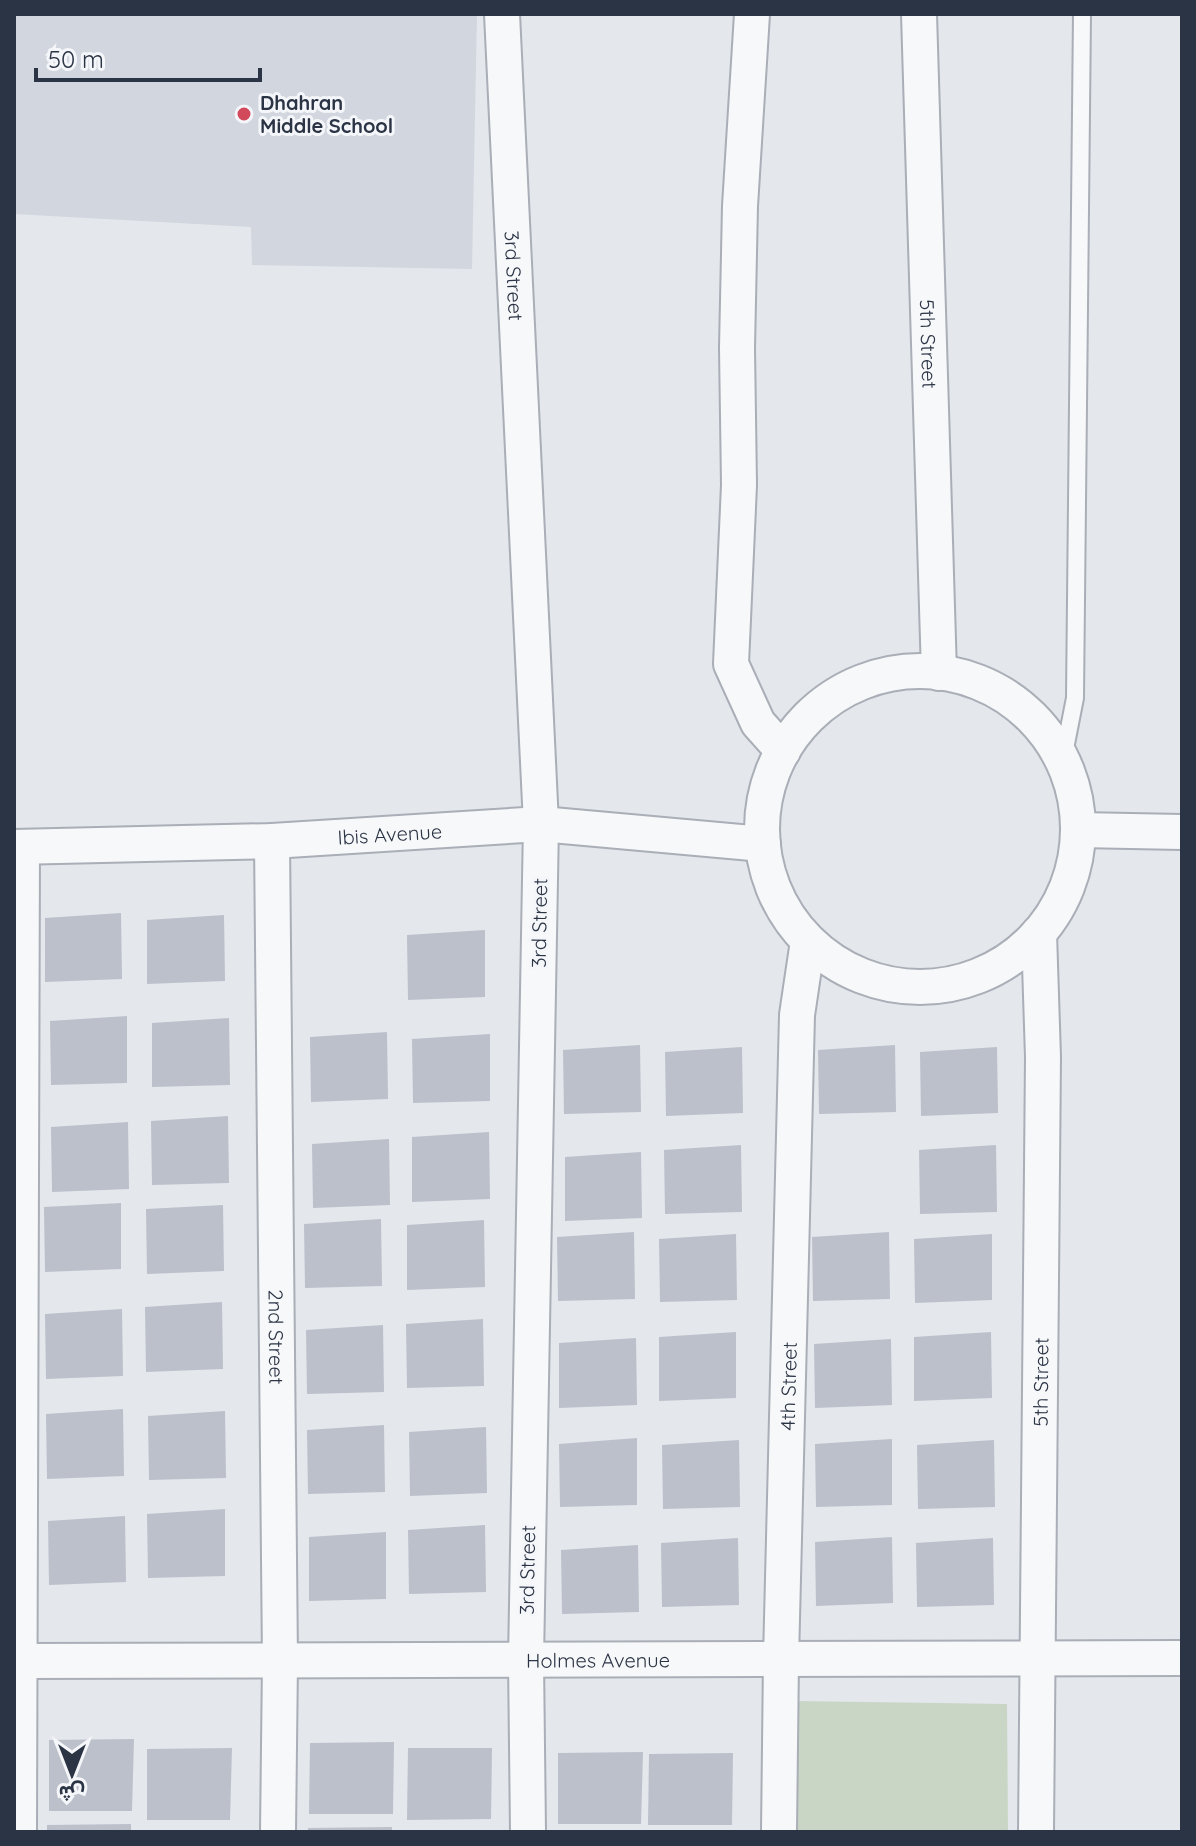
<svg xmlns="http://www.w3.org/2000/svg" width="1196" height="1846" font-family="Quicksand,Vazirmatn,sans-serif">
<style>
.built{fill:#d2d6de}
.green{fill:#c9d6c5}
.building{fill:#bbc0ca}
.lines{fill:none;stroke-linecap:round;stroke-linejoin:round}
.lane-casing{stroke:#a9aeb7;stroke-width:20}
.street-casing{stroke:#a9aeb7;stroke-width:38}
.lane{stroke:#f7f8fa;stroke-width:16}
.street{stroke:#f7f8fa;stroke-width:34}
.poi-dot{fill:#d1495b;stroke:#f4f6f9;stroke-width:3}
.labels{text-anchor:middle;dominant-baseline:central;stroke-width:6;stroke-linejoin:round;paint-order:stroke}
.poi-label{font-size:20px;font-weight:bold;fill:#2b3445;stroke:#f4f6f9;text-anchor:start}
.street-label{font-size:20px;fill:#2b3445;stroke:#f4f6f9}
</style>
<rect width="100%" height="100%" fill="#e4e7ec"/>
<path class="built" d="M14,14H477L472,269L252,265L251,227L14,214Z"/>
<path class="green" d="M794,1701L1007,1704L1008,1832H796Z"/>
<g class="building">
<path d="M121,913L122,979L45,982V918Z"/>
<path d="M224,915L225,981L147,984V920Z"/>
<path d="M485,930V997L408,1000L407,935Z"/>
<path d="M127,1016V1083L51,1085L50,1021Z"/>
<path d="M229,1018L230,1085L152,1087V1023Z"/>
<path d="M387,1032L388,1099L311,1102L310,1037Z"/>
<path d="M490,1034V1101L413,1103L412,1039Z"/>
<path d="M640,1045L641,1112L564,1114L563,1050Z"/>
<path d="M895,1045L896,1112L819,1114L818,1050Z"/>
<path d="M742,1047L743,1113L666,1116L665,1052Z"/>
<path d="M997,1047L998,1113L921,1116L920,1052Z"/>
<path d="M228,1116L229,1183L152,1185L151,1121Z"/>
<path d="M128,1122L129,1189L52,1192L51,1127Z"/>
<path d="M489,1132L490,1199L412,1202V1137Z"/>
<path d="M389,1139L390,1205L313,1208L312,1144Z"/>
<path d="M741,1145L742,1212L665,1214L664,1150Z"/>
<path d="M996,1145L997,1212L920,1214L919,1150Z"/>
<path d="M641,1152L642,1218L565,1221V1157Z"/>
<path d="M121,1203V1269L45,1272L44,1207Z"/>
<path d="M223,1205L224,1271L147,1274L146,1209Z"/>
<path d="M381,1219L382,1286L305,1288L304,1224Z"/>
<path d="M484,1220L485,1287L407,1290V1225Z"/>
<path d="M634,1232L635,1299L558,1301L557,1237Z"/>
<path d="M889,1232L890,1299L813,1301L812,1237Z"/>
<path d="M736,1234L737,1300L660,1302L659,1239Z"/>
<path d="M992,1234V1300L915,1303L914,1239Z"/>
<path d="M222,1302L223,1369L146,1372L145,1307Z"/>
<path d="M122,1309L123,1376L46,1379L45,1314Z"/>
<path d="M483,1319L484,1386L407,1388L406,1324Z"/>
<path d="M383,1325L384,1392L307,1394L306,1330Z"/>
<path d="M736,1332V1398L659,1401V1337Z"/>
<path d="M991,1332L992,1398L914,1401V1337Z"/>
<path d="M636,1338L637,1405L559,1408V1343Z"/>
<path d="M891,1339L892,1405L815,1408L814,1344Z"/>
<path d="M123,1409L124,1476L47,1479L46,1414Z"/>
<path d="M225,1411L226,1478L149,1480L148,1416Z"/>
<path d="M384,1425L385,1492L308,1494L307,1430Z"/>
<path d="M486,1427L487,1493L410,1496L409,1432Z"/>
<path d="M637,1438V1505L560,1507L559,1444Z"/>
<path d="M892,1439V1505L816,1507L815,1444Z"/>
<path d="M739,1440L740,1507L663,1509L662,1445Z"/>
<path d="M994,1440L995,1507L918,1509L917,1445Z"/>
<path d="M225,1509V1576L148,1578L147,1514Z"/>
<path d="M125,1516L126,1582L49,1585L48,1521Z"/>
<path d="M485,1525L486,1592L409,1594L408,1530Z"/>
<path d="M386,1532V1599L309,1601V1537Z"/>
<path d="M892,1537L893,1603L816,1606L815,1542Z"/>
<path d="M738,1538L739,1605L662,1607L661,1543Z"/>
<path d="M993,1538L994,1605L917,1607L916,1543Z"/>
<path d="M638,1545L639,1612L562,1614L561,1550Z"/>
<path d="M134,1739L132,1811H49V1740Z"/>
<path d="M394,1742L393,1814H309L310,1743Z"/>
<path d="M232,1748L230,1820H147V1749Z"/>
<path d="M408,1748H492L491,1819L407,1820Z"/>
<path d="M643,1752L641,1824H558V1753Z"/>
<path d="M733,1753L732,1825H648L649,1754Z"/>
<path d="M131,1824V1832H47V1825Z"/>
<path d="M392,1827V1832H308V1828Z"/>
</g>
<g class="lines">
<g class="lane-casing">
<path id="lane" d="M1053,743L1063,759L1075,698L1082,14"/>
</g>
<g class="street-casing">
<g id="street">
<path id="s1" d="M502,14L541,824L526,1660L528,1832"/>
<path d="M752,14L740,206L737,348L739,485L731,664L758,723L783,751"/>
<path id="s2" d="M919,14L939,673"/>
<circle cx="920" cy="829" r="158"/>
<path d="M1079,830L1182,832"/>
<path id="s3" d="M272,841L280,1661L278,1832"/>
<path id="s4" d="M14,847L272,841L541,824L763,844"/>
<path id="s5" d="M14,1661L1182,1658"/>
<path d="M19,1832L22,847"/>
<path id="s6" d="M779,1832L781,1659L797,1015L808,941"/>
<path id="s7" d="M1036,1832L1043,1057L1039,933"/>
</g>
</g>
<use href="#lane" class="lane"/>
<use href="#street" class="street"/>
</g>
<circle class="poi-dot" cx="244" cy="114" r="8"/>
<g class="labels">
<g class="poi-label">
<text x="260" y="102">Dhahran<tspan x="260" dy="23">Middle School</tspan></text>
</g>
<g class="street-label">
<text stroke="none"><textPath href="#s1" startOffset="262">3rd Street</textPath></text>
<text stroke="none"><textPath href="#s2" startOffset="330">5th Street</textPath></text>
<text stroke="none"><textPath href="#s4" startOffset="376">Ibis Avenue</textPath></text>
<text transform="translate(539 923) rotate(-89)">3rd Street</text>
<text stroke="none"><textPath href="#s3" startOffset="496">2nd Street</textPath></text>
<text stroke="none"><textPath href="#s7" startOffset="450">5th Street</textPath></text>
<text stroke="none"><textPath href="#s6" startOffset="446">4th Street</textPath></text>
<text transform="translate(527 1570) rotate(-89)">3rd Street</text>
<text stroke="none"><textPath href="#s5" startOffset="584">Holmes Avenue</textPath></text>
</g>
</g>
<rect width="1196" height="1846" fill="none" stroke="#2b3445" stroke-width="32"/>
<g transform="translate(72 1774) rotate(180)" stroke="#f4f6f9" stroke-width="6" paint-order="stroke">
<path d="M0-6L14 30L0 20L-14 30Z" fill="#2b3445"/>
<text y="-12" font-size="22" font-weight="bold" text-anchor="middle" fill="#2b3445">ش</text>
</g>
<path d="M36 68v12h224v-12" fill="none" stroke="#2b3445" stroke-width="4"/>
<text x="48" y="68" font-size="24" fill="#2b3445" stroke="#f4f6f9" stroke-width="6" paint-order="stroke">50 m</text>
</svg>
